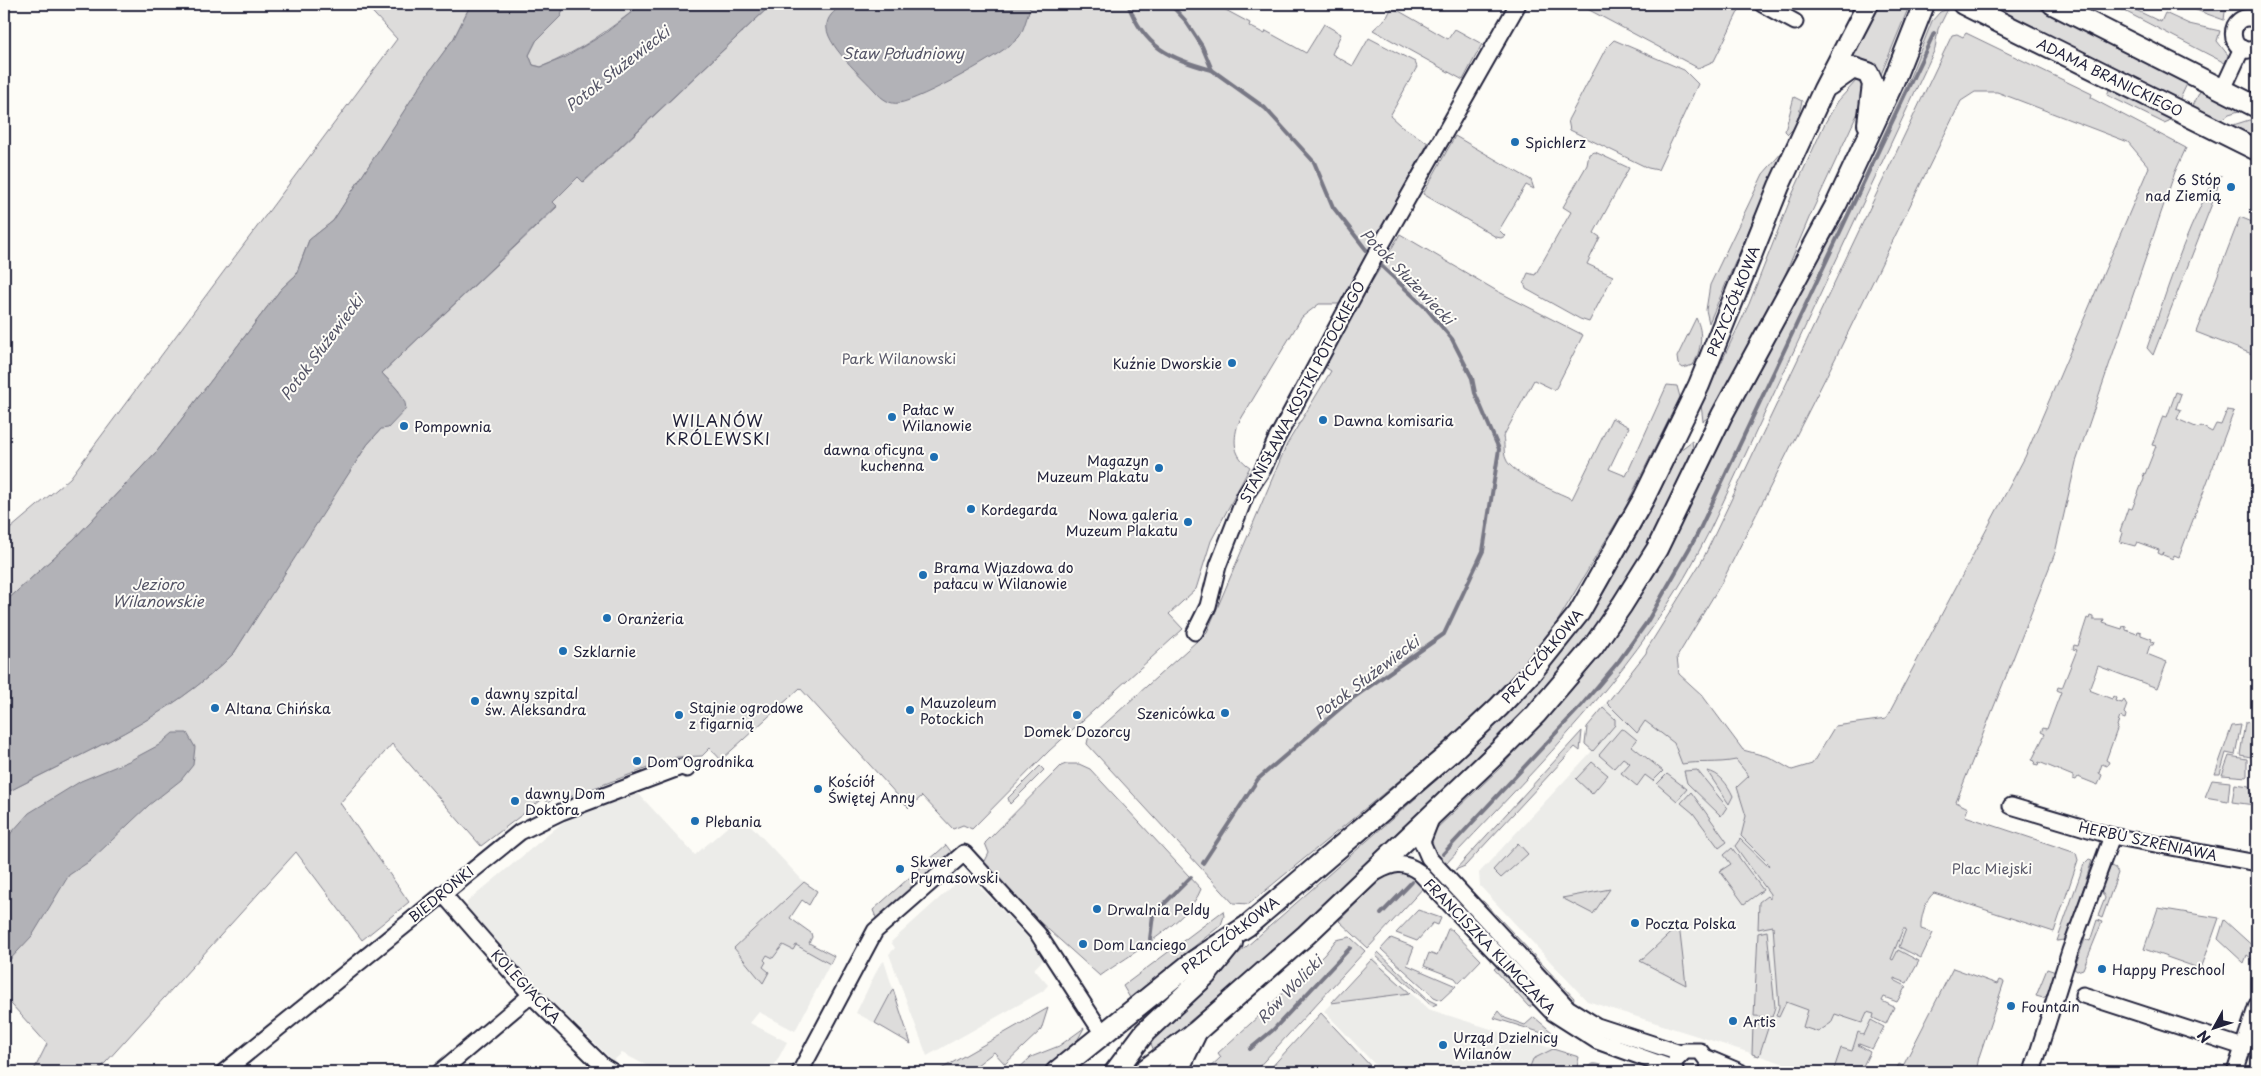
<svg xmlns="http://www.w3.org/2000/svg" width="2261" height="1076" font-family="'Playpen Sans',sans-serif">
<style>
.built{fill:#ecece9}
.green{fill:#dddcdb;stroke:#807f8b;fill-rule:evenodd}
.water{fill:#b2b2b7;stroke:#787885}
.lines{fill:none;stroke-linecap:round;stroke-linejoin:round}
.stream{stroke:#787885;stroke-width:4}
.canal{stroke:#b2b2b7;stroke-width:14}
.minor-casing{stroke:#22223b;stroke-width:19}
.major-casing{stroke:#22223b;stroke-width:24}
.minor{stroke:#fdfcf7;stroke-width:15}
.major{stroke:#fdfcf7;stroke-width:20}
.poi-dot{fill:#1f6fb2;stroke:#fdfcf7;stroke-width:2}
.labels{text-anchor:middle;dominant-baseline:central;stroke-width:4;stroke-linejoin:round;paint-order:stroke}
.street-label{font-size:14px;fill:#22223b;stroke:#fdfcf7}
.poi-label{font-size:14px;fill:#22223b;stroke:#fdfcf7;text-anchor:start}
.park-label{font-size:14px;fill:#5a5a6b;stroke:#fdfcf7}
.water-label{font-size:15px;font-style:italic;fill:#545466;stroke:#fdfcf7}
.quarter-label{font-size:16px;letter-spacing:1px;fill:#22223b;stroke:#fdfcf7}
</style>
<rect width="100%" height="100%" fill="#fdfcf7"/>
<filter id="ink" filterUnits="userSpaceOnUse"><feTurbulence type="fractalNoise" baseFrequency=".02" numOctaves="2"/><feDisplacementMap in="SourceGraphic" scale="10" xChannelSelector="R" yChannelSelector="G"/><feConvolveMatrix kernelMatrix="1 2 1 2 8 2 1 2 1" color-interpolation-filters="sRGB"/></filter>
<g filter="url(#ink)">
<g class="built">
<path d="M1646,653L1834,877L1921,929L1844,1072H1810L1587,1001L1480,886L1479,873L1592,751L1585,744L1587,727Z"/>
<path d="M636,791L695,855L741,815L804,882L734,948L763,966L767,955L777,954L783,945H795L830,964L795,1031L759,1012L750,1023L787,1042L771,1072H659L622,1053L613,1061L540,990L467,908V902L562,823Z"/>
<path d="M967,873L1041,952L1043,960L1034,969L1048,985L1043,991L927,1056L889,954L895,948L891,942Z"/>
<path d="M1373,958L1428,1009L1579,1057L1576,1072H1382L1324,1011Z"/>
<path d="M884,961L893,989L875,1023L856,1013L879,966Z"/>
</g>
<g class="green">
<path d="M365,4H471L454,38L429,73L333,221L309,240L296,275L281,289L158,450L74,539L4,603V534L70,478L397,39Z"/>
<path d="M564,4H642C610,29 579,52 541,67L533,65L529,55L536,41L561,16Z"/>
<path d="M772,4H1225L1222,8L1250,23L1249,26L1265,34L1266,31L1306,53L1324,24L1341,34L1332,54L1353,66L1369,38L1415,62L1417,67L1390,116L1400,125L1428,143L1340,304H1319L1302,317L1238,424C1233,441 1233,456 1250,467L1211,541L1196,589L1169,614L1183,629L1049,751L972,829L963,825L953,829L922,796L909,808L800,688L721,760L710,748L702,756L677,757L559,801L555,797L548,803L544,798L481,846L392,744L340,803L409,902L362,940L296,852L97,1072H33L47,1044L4,996V794C81,753 172,717 234,653L304,541L367,445L381,429L399,391L382,373L557,207L552,202L578,177L584,182Z"/>
<path d="M1578,4H1742L1714,61L1698,68Z"/>
<path d="M1880,4H1910L1880,77L1848,60Z"/>
<path d="M1977,4H2030L2188,82L2178,103Z"/>
<path d="M2111,4H2123L2161,22L2165,13L2189,24L2220,31L2217,41L2228,55L2225,63Z"/>
<path d="M2179,4H2231L2225,12L2224,20Z"/>
<path d="M1392,7L1448,39L1455,29L1482,44L1463,80L1373,30L1387,17Z"/>
<path d="M1948,9L1938,29L1935,49L1710,530C1699,551 1688,573 1675,593C1612,695 1525,779 1444,866C1433,856 1428,844 1435,830L1503,765L1589,667L1664,554L1699,488L1730,420L1813,265L1845,218L1906,87L1932,21L1940,12Z"/>
<path d="M1966,33L2092,94L2091,98L2186,148L2175,172L2076,462L2055,553L1956,802L1968,808L1965,816L2076,853L2078,860L2054,932L1934,893C1926,898 1920,919 1921,929L1933,933L1921,958L1899,947L1906,929H1903L1891,959L1893,960L1898,950L1919,961L1907,983L1894,978V980L1906,986L1897,1002L1884,997L1882,1001L1894,1007L1886,1024L1873,1018L1874,1014L1867,1012L1862,1023L1835,1014L1831,1023L1818,1032L1803,1027L1808,1010L1786,1002L1779,1017L1776,1016L1779,1007L1773,926L1758,929L1759,902L1767,896L1770,899V894L1735,846L1740,839L1769,867L1768,863L1741,836L1746,816L1737,787L1749,776L1736,760C1717,764 1700,761 1682,764L1674,743L1645,721L1637,733L1607,703L1646,653L1647,649L1703,559L1952,35L1957,34L1963,37ZM1975,92H1997L2128,142L2149,167L2025,457L1886,719L1835,726L1812,764L1792,770L1769,757L1743,750L1702,695L1679,674L1677,657L1722,582L1837,355L1961,101Z"/>
<path d="M1614,40L1684,70L1698,84L1658,170L1648,168L1570,130L1568,120L1606,48Z"/>
<path d="M1856,81L1864,83L1861,106L1809,218L1766,320L1716,412L1703,421L1701,405L1749,304L1792,195L1825,123L1838,101Z"/>
<path d="M2106,84L2172,115L2169,121L2164,123L2107,95L2109,90Z"/>
<path d="M2201,89L2242,110L2229,114L2217,123L2191,110Z"/>
<path d="M1794,97L1802,101L1796,126L1788,134L1785,131Z"/>
<path d="M2249,120L2257,122V143L2230,126Z"/>
<path d="M1455,136L1531,180L1534,189L1526,185L1499,230L1505,236L1501,238L1496,237L1423,194Z"/>
<path d="M1783,151L1709,323L1706,310L1710,285L1763,174Z"/>
<path d="M1595,152L1629,168L1594,233L1600,237L1587,264L1613,276L1589,322L1580,319L1526,289L1524,282L1528,273L1535,275L1571,212L1563,207L1587,165L1589,154Z"/>
<path d="M2221,175L2215,196L2153,355L2147,348C2166,294 2182,239 2210,188L2214,190Z"/>
<path d="M2240,217L2257,224V356L2196,332Z"/>
<path d="M1400,234L1497,291L1583,335L1555,390L1534,380L1503,437C1505,444 1503,453 1506,459C1511,474 1557,492 1572,499L1612,418L1629,427L1609,469L1626,476L1667,385L1677,386L1680,397L1626,506L1544,644L1463,728L1249,904L1233,903L1087,744L1088,739L1207,632L1287,444L1331,371L1322,365C1347,320 1375,279 1400,234Z"/>
<path d="M1696,318C1704,333 1701,351 1693,365L1683,368L1678,364L1677,357Z"/>
<path d="M2176,392L2181,394L2176,408L2181,410L2177,419L2198,428L2201,426L2212,432L2216,424L2221,425L2227,410L2234,411L2179,557L2174,555L2173,559L2163,555L2164,552L2162,555L2158,553L2159,550L2137,542L2135,546L2120,542L2123,533L2120,531L2128,508L2132,509L2144,478L2143,473L2145,474L2156,446L2152,445L2163,416L2167,417Z"/>
<path d="M1692,441L1694,457L1666,518L1602,623L1537,702L1281,945L1154,1051L1149,1039L1158,1029L1238,954L1457,762L1536,683L1599,601L1653,506L1680,450Z"/>
<path d="M2090,616L2093,617V620H2104L2103,623L2122,629L2123,626L2126,627V630L2137,634L2138,631L2141,632V635L2152,639L2151,641L2154,642L2153,645H2150L2147,654L2167,662L2157,688L2098,666L2089,690L2112,699L2113,696L2116,698L2115,701L2122,703L2124,700L2127,705L2124,713L2126,715L2125,719L2120,717L2117,726L2118,727L2106,760L2109,762L2107,766L2102,764L2099,773L2102,775L2098,785L2078,777L2076,780L2073,779V776L2039,762L2038,765L2034,764L2035,761L2032,760L2045,734L2041,732L2043,728L2047,729L2061,692L2057,690L2058,687L2062,688L2077,650L2073,649L2074,645L2078,646L2087,618L2089,619Z"/>
<path d="M1603,708L1615,719V725L1593,751L1585,744L1587,727Z"/>
<path d="M2251,722L2253,744L2251,757L2240,755L2245,723Z"/>
<path d="M2241,725L2235,755L2226,753L2220,774H2215L2232,726Z"/>
<path d="M1621,729L1625,730L1637,740L1632,746L1663,771L1653,781L1645,775L1637,786L1621,773L1630,763L1623,758L1614,768L1599,755Z"/>
<path d="M1582,731L1580,751L1575,747L1465,866L1455,870Z"/>
<path d="M2229,756L2247,759V777L2222,775Z"/>
<path d="M1592,762L1608,775L1592,794L1576,779Z"/>
<path d="M1066,764H1079L1090,769L1201,889C1189,922 1129,955 1100,976L1041,923L984,863L989,853L985,843L1061,766Z"/>
<path d="M1040,766L1044,770L1010,804L1008,798Z"/>
<path d="M1697,770L1727,807L1721,816L1687,783L1684,771Z"/>
<path d="M1707,771C1720,773 1728,785 1733,796L1729,804Z"/>
<path d="M1667,774L1687,789L1677,801L1657,784Z"/>
<path d="M2212,780L2230,782L2228,801L2205,797Z"/>
<path d="M2235,784L2250,786L2254,805L2232,802Z"/>
<path d="M1691,792L1727,842L1719,848L1693,813L1681,803Z"/>
<path d="M1518,843L1528,854L1501,878L1493,870Z"/>
<path d="M946,845L952,853L877,920L873,910Z"/>
<path d="M1732,848L1763,890L1744,904L1720,871L1731,864L1724,855Z"/>
<path d="M2089,859L2092,860L2069,935L2065,940L2057,941L2084,864Z"/>
<path d="M2111,866L2115,868L2118,873L2102,918L2098,916L2105,898L2101,890Z"/>
<path d="M1392,871L1411,872L1425,886L1368,948L1339,921L1382,877Z"/>
<path d="M804,882L817,891L809,905L802,900L790,918L811,933L812,937L809,943L834,956L830,964L796,945L793,950L783,945L773,958L767,955L764,960L766,962L763,967L769,972L763,983L734,948Z"/>
<path d="M1610,889L1593,914L1562,898Z"/>
<path d="M1483,901L1574,998L1572,1004L1476,902Z"/>
<path d="M2158,908L2219,918L2201,969L2144,949Z"/>
<path d="M1418,910L1441,918L1438,925L1433,923L1417,941L1396,933Z"/>
<path d="M1223,911L1224,916L1221,925L1130,998L1123,986Z"/>
<path d="M2097,920L2102,922L2083,969L2077,971L2074,969L2085,939L2090,941Z"/>
<path d="M2224,920L2257,950L2255,961L2247,955L2244,963L2218,939Z"/>
<path d="M1679,925L1686,985L1640,961Z"/>
<path d="M1448,929H1451L1481,960L1459,983L1455,978L1424,966L1429,953L1437,956Z"/>
<path d="M1767,931L1775,1007L1772,1017L1754,1016L1758,933Z"/>
<path d="M1350,937L1365,951L1254,1072H1205L1221,1057L1218,1053L1261,1014L1263,1016L1273,1007L1271,1004L1324,955L1336,940Z"/>
<path d="M1391,938L1414,947L1407,965L1456,986L1441,1000L1434,997L1383,951L1381,949Z"/>
<path d="M1378,952L1429,1000L1437,1004L1432,1006L1376,956Z"/>
<path d="M1372,959L1410,993L1331,1003Z"/>
<path d="M1499,965L1535,1004L1529,1007L1494,969Z"/>
<path d="M1953,968L1997,984L1999,980L2004,982L1979,1057L1976,1072L1898,1071L1897,1068L1899,1064L1903,1066Z"/>
<path d="M2047,969L2056,972L2048,995L2043,998L2036,996Z"/>
<path d="M893,989L911,1044L875,1023Z"/>
<path d="M1048,1008L1041,1030L1005,1064L994,1052L968,1072H936Z"/>
<path d="M1499,1011L1505,1018L1525,1025L1534,1017L1553,1033L1552,1036L1494,1018Z"/>
<path d="M1321,1013L1376,1072H1267Z"/>
<path d="M1871,1020L1884,1027L1872,1049L1859,1044L1858,1045L1870,1052L1860,1072H1854L1846,1068L1844,1072H1833L1841,1048L1852,1051L1858,1032L1864,1035Z"/>
<path d="M1753,1025H1769L1759,1056L1752,1054Z"/>
<path d="M1084,1028L1077,1041L1039,1072H1015L1031,1057L1059,1046Z"/>
<path d="M1553,1049L1579,1057L1576,1072H1528L1533,1059Z"/>
</g>
<g class="water">
<path d="M471,4H564L561,16L536,41L529,55L533,65L541,67L566,57L604,34L642,4H772L583,182L578,177L553,202L557,206L382,373C392,385 405,393 406,409L388,428L381,429L367,445L234,653C170,719 83,752 4,794V603L74,539L158,450L281,289L296,275L309,240L333,221L429,72L454,38Z"/>
<path d="M844,4H1029L1030,8C1027,16 1024,30 1019,37C1006,53 920,100 899,103C890,105 881,98 876,92C863,77 823,43 827,24C828,15 837,9 844,4Z"/>
<path d="M173,733H187L195,747L193,765L181,780L149,805L90,861L69,875L32,936L4,966V841L29,813L81,781L129,761L159,745Z"/>
</g>
<g class="lines">
<g class="stream">
<path d="M1128,4C1144,47 1170,59 1212,70"/>
<path d="M1170,4L1185,20L1202,46L1212,70L1265,108L1314,162L1333,207L1371,256"/>
<path d="M1443,854L1581,706L1619,661L1647,622L1697,535L1934,33"/>
<path d="M1203,863L1258,779L1350,700L1444,634L1483,551L1499,449L1475,393L1472,378L1452,339L1426,308L1376,261"/>
<path d="M1381,914L1412,882"/>
<path d="M1150,939L1153,915L1191,877"/>
<path d="M1250,1049L1273,1030L1350,948"/>
</g>
<path class="canal" d="M1595,1070L1603,1072"/>
<g class="minor-casing">
<g id="minor">
<path d="M1762,4L1795,22"/>
<path d="M2257,20C2225,7 2226,61 2257,48"/>
<path d="M2223,89L2242,48"/>
<path d="M1195,632L1208,606L1218,566L1246,494L1263,469L1276,440L1380,247L1518,4"/>
<path d="M2011,806L2112,836L2257,863"/>
<path d="M1431,819L1422,842L1429,858L1568,1008L1597,1026L1680,1053"/>
<path d="M1377,872C1393,863 1404,861 1419,872L1553,1013L1597,1041L1675,1069"/>
<path d="M443,894L531,995L603,1066L613,1072"/>
<path d="M2083,995L2243,1047"/>
<path d="M1707,1058L1740,1072"/>
<path d="M1676,1060L1685,1051H1700L1709,1063L1708,1072"/>
<path d="M224,1072L520,832L561,812L681,767L687,769"/>
<path d="M440,1072L531,995"/>
<path d="M800,1072L875,931L964,853L1038,934L1103,1034"/>
<path d="M2032,1072L2070,951L2112,836"/>
<path d="M2235,1072L2257,1005"/>
</g>
</g>
<g class="major-casing">
<g id="major">
<path d="M1963,4L2257,150"/>
<path d="M2053,4L2257,107"/>
<path d="M1829,85L1853,68L1868,73L1873,84L1868,124"/>
<path d="M1056,1072L1194,961L1247,926L1451,752L1499,707L1531,673L1579,613L1644,498L1699,385L1779,186L1824,89L1868,4"/>
<path d="M1115,1072L1145,1032L1206,975L1232,943"/>
<path d="M1142,1072L1197,1031L1306,935L1498,752L1536,714L1593,647L1622,605L1657,549L1722,415L1837,203L1892,85L1924,4"/>
<path d="M1177,1072L1195,1035"/>
</g>
</g>
<use href="#minor" class="minor"/>
<use href="#major" class="major"/>
</g>
</g>
<g class="poi-dot">
<circle cx="1515" cy="142" r="5"/>
<circle cx="2231" cy="187" r="5"/>
<circle cx="1232" cy="363" r="5"/>
<circle cx="892" cy="417" r="5"/>
<circle cx="1323" cy="420" r="5"/>
<circle cx="404" cy="426" r="5"/>
<circle cx="934" cy="457" r="5"/>
<circle cx="1159" cy="468" r="5"/>
<circle cx="971" cy="509" r="5"/>
<circle cx="1188" cy="522" r="5"/>
<circle cx="923" cy="575" r="5"/>
<circle cx="607" cy="618" r="5"/>
<circle cx="563" cy="651" r="5"/>
<circle cx="475" cy="701" r="5"/>
<circle cx="215" cy="708" r="5"/>
<circle cx="910" cy="710" r="5"/>
<circle cx="1225" cy="713" r="5"/>
<circle cx="679" cy="715" r="5"/>
<circle cx="1077" cy="715" r="5"/>
<circle cx="637" cy="761" r="5"/>
<circle cx="818" cy="789" r="5"/>
<circle cx="515" cy="801" r="5"/>
<circle cx="695" cy="821" r="5"/>
<circle cx="900" cy="869" r="5"/>
<circle cx="1097" cy="909" r="5"/>
<circle cx="1635" cy="923" r="5"/>
<circle cx="1083" cy="944" r="5"/>
<circle cx="2102" cy="969" r="5"/>
<circle cx="2011" cy="1006" r="5"/>
<circle cx="1733" cy="1021" r="5"/>
<circle cx="1443" cy="1045" r="5"/>
</g>
<g class="labels">
<g class="street-label">
<text transform="translate(2110 77) rotate(26)">ADAMA BRANICKIEGO</text>
<text transform="translate(1733 301) rotate(-68)">PRZYCZÓŁKOWA</text>
<text transform="translate(1302 392) rotate(-62)">STANISŁAWA KOSTKI POTOCKIEGO</text>
<text transform="translate(1542 656) rotate(-50)">PRZYCZÓŁKOWA</text>
<text transform="translate(2148 841) rotate(12)">HERBU SZRENIAWA</text>
<text transform="translate(441 894) rotate(-39)">BIEDRONKI</text>
<text transform="translate(1230 935) rotate(-37)">PRZYCZÓŁKOWA</text>
<text transform="translate(1490 946) rotate(46)">FRANCISZKA KLIMCZAKA</text>
<text transform="translate(526 986) rotate(47)">KOLEGIACKA</text>
</g>
<g class="poi-label">
<text x="1525" y="142">Spichlerz</text>
<text x="2221" y="179" text-anchor="end">6 Stóp<tspan x="2221" dy="16">nad Ziemią</tspan></text>
<text x="1222" y="363" text-anchor="end">Kuźnie Dworskie</text>
<text x="902" y="409">Pałac w<tspan x="902" dy="16">Wilanowie</tspan></text>
<text x="1333" y="420">Dawna komisaria</text>
<text x="414" y="426">Pompownia</text>
<text x="924" y="449" text-anchor="end">dawna oficyna<tspan x="924" dy="16">kuchenna</tspan></text>
<text x="1149" y="460" text-anchor="end">Magazyn<tspan x="1149" dy="16">Muzeum Plakatu</tspan></text>
<text x="981" y="509">Kordegarda</text>
<text x="1178" y="514" text-anchor="end">Nowa galeria<tspan x="1178" dy="16">Muzeum Plakatu</tspan></text>
<text x="933" y="567">Brama Wjazdowa do<tspan x="933" dy="16">pałacu w Wilanowie</tspan></text>
<text x="617" y="618">Oranżeria</text>
<text x="573" y="651">Szklarnie</text>
<text x="485" y="693">dawny szpital<tspan x="485" dy="16">św. Aleksandra</tspan></text>
<text x="920" y="702">Mauzoleum<tspan x="920" dy="16">Potockich</tspan></text>
<text x="689" y="707">Stajnie ogrodowe<tspan x="689" dy="16">z figarnią</tspan></text>
<text x="225" y="708">Altana Chińska</text>
<text x="1215" y="713" text-anchor="end">Szenicówka</text>
<text x="1077" y="731" text-anchor="middle">Domek Dozorcy</text>
<text x="647" y="761">Dom Ogrodnika</text>
<text x="828" y="781">Kościół<tspan x="828" dy="16">Świętej Anny</tspan></text>
<text x="525" y="793">dawny Dom<tspan x="525" dy="16">Doktora</tspan></text>
<text x="705" y="821">Plebania</text>
<text x="910" y="861">Skwer<tspan x="910" dy="16">Prymasowski</tspan></text>
<text x="1107" y="909">Drwalnia Peldy</text>
<text x="1645" y="923">Poczta Polska</text>
<text x="1093" y="944">Dom Lanciego</text>
<text x="2112" y="969">Happy Preschool</text>
<text x="2021" y="1006">Fountain</text>
<text x="1743" y="1021">Artis</text>
<text x="1453" y="1037">Urząd Dzielnicy<tspan x="1453" dy="16">Wilanów</tspan></text>
</g>
<g class="park-label">
<text x="899" y="358">Park Wilanowski</text>
<text x="1992" y="868">Plac Miejski</text>
</g>
<g class="water-label">
<text x="903" y="52">Staw Południowy</text>
<text transform="translate(617 68) rotate(-38)">Potok Służewiecki</text>
<text transform="translate(1408 276) rotate(46)">Potok Służewiecki</text>
<text transform="translate(321 347) rotate(-53)">Potok Służewiecki</text>
<text x="158" y="583">Jezioro<tspan x="158" dy="17">Wilanowskie</tspan></text>
<text transform="translate(1366 677) rotate(-37)">Potok Służewiecki</text>
<text transform="translate(1289 989) rotate(-46)">Rów Wolicki</text>
</g>
<g class="quarter-label">
<text x="718" y="420">WILANÓW<tspan x="718" dy="18">KRÓLEWSKI</tspan></text>
</g>
</g>
<rect width="2261" height="1076" fill="none" stroke="#fdfcf7" stroke-width="20"/>
<rect x="10" y="10" width="2241" height="1056" fill="none" stroke="#22223b" stroke-width="2" filter="url(#ink)"/>
<g transform="translate(2214 1028) rotate(230)" stroke="#fdfcf7" stroke-width="4" paint-order="stroke">
<path d="M0-4L9 19L0 12L-9 19Z" fill="#22223b"/>
<text y="-8" font-size="14" font-weight="bold" text-anchor="middle" fill="#22223b">N</text>
</g>
</svg>
